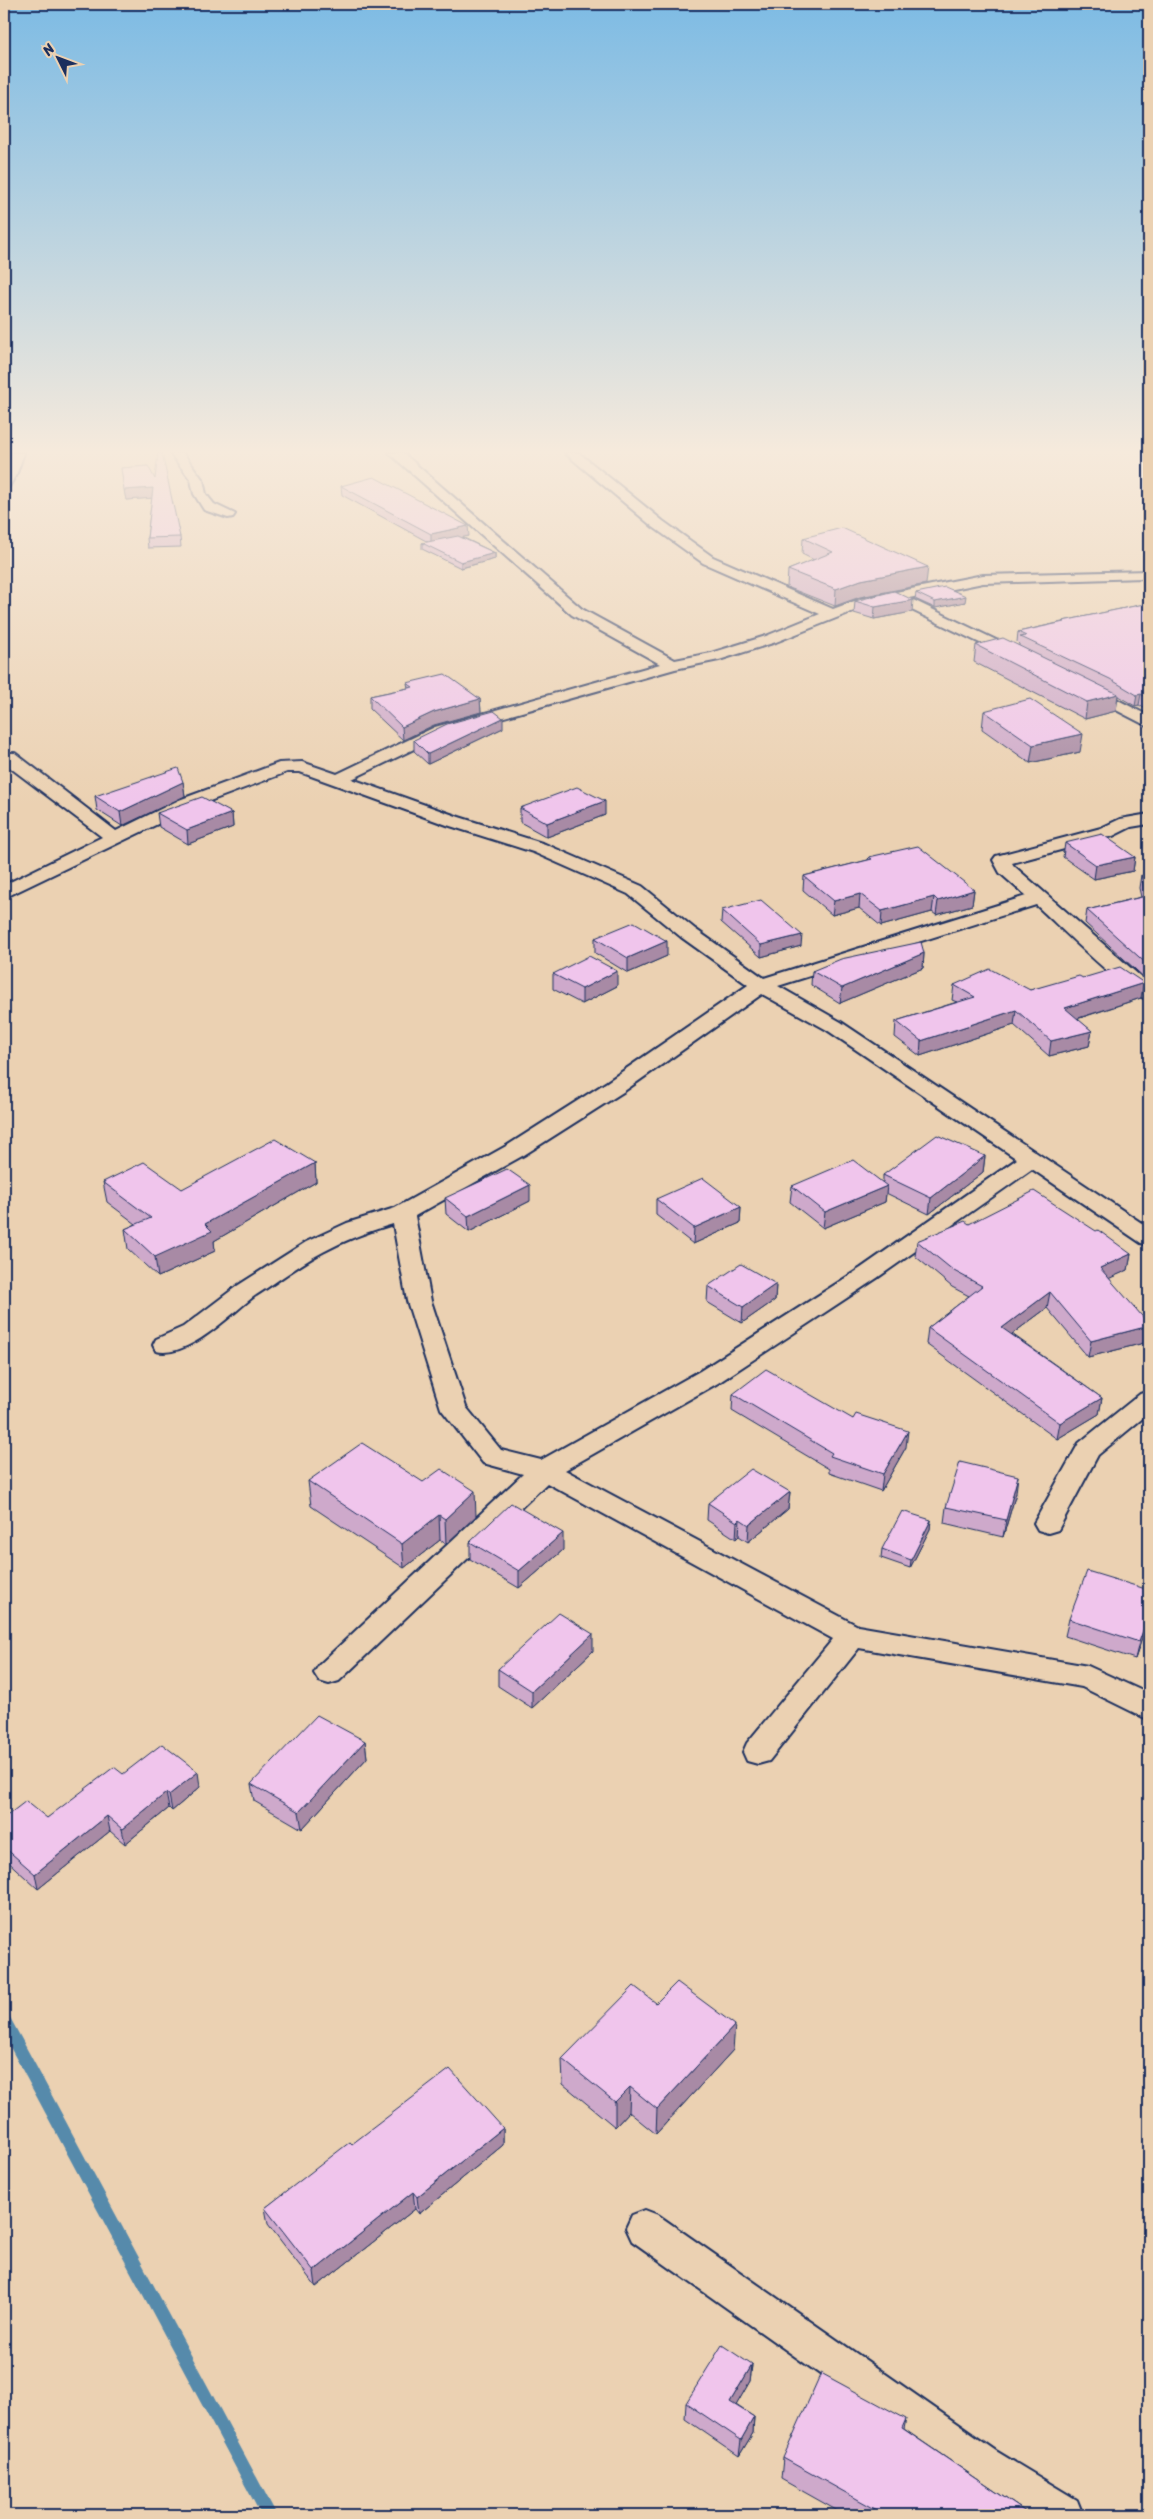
<svg xmlns="http://www.w3.org/2000/svg" width="1153" height="2519" font-family="Sriracha,sans-serif">
<style>
.lines{fill:none;stroke-linecap:round;stroke-linejoin:round}
.stream{stroke:#568aab;stroke-width:14}
.street-casing{stroke:#1b2f5e;stroke-width:4}
.street{fill:#ebd1b2;fill-rule:evenodd}
.wall{fill:#cea9cb;stroke:#1b2f5e}
.shaded-wall{fill:#a88aa5;stroke:#1b2f5e}
.building{fill:#f0c5ec;stroke:#1b2f5e}
</style>
<rect width="100%" height="100%" fill="#ebd1b2"/>
<filter id="ink" filterUnits="userSpaceOnUse"><feTurbulence type="fractalNoise" baseFrequency=".02" numOctaves="2"/><feDisplacementMap in="SourceGraphic" scale="10" xChannelSelector="R" yChannelSelector="G"/><feConvolveMatrix kernelMatrix="1 2 1 2 8 2 1 2 1" color-interpolation-filters="sRGB"/></filter>
<g filter="url(#ink)">
<g class="lines">
<path class="stream" d="M4,2021L269,2515"/>
<g class="street-casing">
<g id="street">
<path d="M12,453H24L17,473L9,487L4,488V474Z"/>
<path d="M170,453H183L203,480L206,494L214,504L235,514L233,517L228,518L204,510L194,494L191,480Z"/>
<path d="M389,453H403L582,609L675,660L711,653L766,636L820,614L703,563L653,527L565,453H579L663,521L713,557L833,609L860,599L983,575L1149,571V580L1143,578L983,583L909,598L1021,652L1024,655L1021,658H1011L893,601L864,607L776,642L719,660L675,669L447,733L352,779L459,817L545,844L642,886L695,929L764,978L1026,896L1000,873L993,860L996,856L1101,828L1120,819L1149,814V824L1131,827L1113,836L1012,863L1014,866L1149,984V1000C1129,996 1056,923 1036,905L778,986L841,1022L1149,1228V1245L1141,1243L1032,1169L877,1278L718,1383L565,1470L858,1626L1088,1666L1149,1694V1720L1082,1687L859,1648L769,1761L758,1764L747,1761L743,1752L747,1743L833,1639L547,1483L339,1681L329,1684L319,1681L314,1673L319,1665L523,1474L483,1463L441,1409L407,1301L393,1224C369,1231 345,1240 323,1252C300,1264 278,1281 256,1295C231,1313 189,1359 156,1351L153,1345L156,1339L183,1327L237,1286L306,1242L347,1223L395,1208L508,1145L607,1082L748,985L681,937L628,894L533,852L447,825L300,772H287L191,808L4,898V885L102,837L4,763V753H15L116,831L179,800L279,763L302,762L337,774L435,727L660,664L572,615ZM762,994L827,1030L1017,1159L861,1268L700,1371L541,1460L501,1450L466,1407L431,1301L415,1216L524,1155L623,1092Z"/>
<path d="M1089,685L1149,716V727L1083,693L1081,690L1083,687Z"/>
<path d="M1149,1391V1413L1098,1455L1058,1530L1048,1533L1038,1530L1034,1523L1079,1443L1140,1394Z"/>
<path d="M645,2210L658,2215L996,2451L1077,2500L1083,2515H1024L968,2479L632,2241L626,2228L632,2215Z"/>
</g>
</g>
<use href="#street" class="street"/>
</g>
<g class="wall">
<path d="M148,466L180,537L181,547L148,548L147,538L152,498L126,500L121,468Z"/>
<path d="M341,486L469,536L462,537L495,553V559L461,568L422,549V543L428,542L342,495Z"/>
<path d="M803,538L926,584L860,597L835,606L787,587L788,570L814,560L802,554Z"/>
<path d="M916,593L965,602L935,608L915,599Z"/>
<path d="M855,601L912,612L874,619L854,613Z"/>
<path d="M1149,603V711L1139,705L1135,706L1118,696L1116,711L1085,719L974,662L976,645L1019,646V644L1017,642L1018,632L1062,622L1063,621Z"/>
<path d="M407,683L480,699L481,712L434,725L403,740L370,709V696L408,688Z"/>
<path d="M984,711L1080,752L1030,763L982,729Z"/>
<path d="M503,728L428,764L414,751V740Z"/>
<path d="M183,782L185,796L122,826L97,810L95,796Z"/>
<path d="M520,808L605,815L547,837L520,822Z"/>
<path d="M157,813H232L233,827L188,844L159,827Z"/>
<path d="M1065,843L1135,857L1133,871L1094,879L1063,857Z"/>
<path d="M869,857L974,890L972,905L936,915L932,912L881,926L859,908L832,915L803,890L804,876L868,860Z"/>
<path d="M1141,875L1149,881V982L1085,923L1087,910L1141,897L1139,888Z"/>
<path d="M722,910L801,946L761,957L721,922Z"/>
<path d="M595,938L667,956L628,973L595,953Z"/>
<path d="M924,953L923,968L840,1003L811,985L812,971Z"/>
<path d="M553,974L617,986L582,1004L553,989Z"/>
<path d="M1083,978L1144,983L1141,998L1077,1019L1092,1031L1089,1046L1049,1056L1014,1025L920,1056L895,1037L896,1021L957,1002L952,1000L954,985L1030,990Z"/>
<path d="M985,1156L983,1172L929,1214L886,1193L885,1202L823,1228L790,1202L792,1186L883,1182V1175Z"/>
<path d="M315,1163L316,1182L214,1241L215,1251L158,1277L128,1249L125,1229L136,1224L107,1202L103,1182L182,1189Z"/>
<path d="M445,1198L530,1201L469,1232L446,1214Z"/>
<path d="M656,1199L741,1207L740,1223L693,1244L656,1215Z"/>
<path d="M969,1224L1131,1254L1128,1270L1109,1278L1148,1342L1088,1357L1047,1308L1012,1334L1102,1398L1099,1414L1057,1439L926,1344L928,1328L969,1296L952,1287L915,1256L917,1241Z"/>
<path d="M776,1284L775,1300L742,1323L707,1302L708,1286Z"/>
<path d="M733,1394L853,1419L906,1447L881,1491L829,1473V1469L732,1411Z"/>
<path d="M308,1481L423,1482L476,1516L446,1544L440,1540L404,1568L311,1506Z"/>
<path d="M790,1492L788,1509L748,1542L739,1536L736,1539L707,1520L708,1503Z"/>
<path d="M1016,1493L1003,1537L944,1523L946,1507Z"/>
<path d="M931,1520L930,1529L910,1568L881,1558L882,1549Z"/>
<path d="M470,1542L563,1550L519,1588L470,1559Z"/>
<path d="M1149,1590V1618L1135,1659L1065,1636L1069,1619Z"/>
<path d="M593,1651L532,1708L498,1686V1669Z"/>
<path d="M365,1741L367,1758L302,1829L254,1801L251,1784Z"/>
<path d="M123,1774L200,1787L172,1811L169,1808L125,1844L110,1831L38,1889L4,1858V1818H47Z"/>
<path d="M656,2003L733,2050L656,2134L629,2112L615,2127L563,2084L562,2059Z"/>
<path d="M503,2128V2145L419,2214L415,2209L316,2287L268,2224L265,2208L352,2144Z"/>
<path d="M752,2365L750,2381L736,2405L754,2417L753,2433L739,2456L685,2419L686,2403Z"/>
<path d="M906,2419L904,2429L1030,2515H845L781,2479L783,2458Z"/>
</g>
<g class="shaded-wall">
<path d="M153,488L155,498L126,500L124,490Z"/>
<path d="M468,526L469,536L431,544V534Z"/>
<path d="M495,553V559L461,568V562Z"/>
<path d="M928,567L926,584L860,597L835,606L836,589L861,580Z"/>
<path d="M966,596L965,602L935,608V602Z"/>
<path d="M913,600L912,612L874,619L875,607Z"/>
<path d="M1118,694L1116,711L1085,719L1087,702Z"/>
<path d="M1141,694L1139,705L1135,706L1137,695Z"/>
<path d="M480,699L481,712L434,725L403,740L402,727L434,712Z"/>
<path d="M503,718V728L428,764V754Z"/>
<path d="M1083,734L1080,752L1030,763L1033,745Z"/>
<path d="M183,782L185,796L122,826L120,812Z"/>
<path d="M605,801V815L547,837V823Z"/>
<path d="M232,813L233,827L188,844L187,830Z"/>
<path d="M1135,857L1133,871L1094,879L1096,865Z"/>
<path d="M974,890L972,905L936,915L938,901Z"/>
<path d="M860,894L859,908L832,915L834,901Z"/>
<path d="M934,897L932,912L881,926L882,911Z"/>
<path d="M802,935L801,946L761,957V945Z"/>
<path d="M667,941V956L628,973V958Z"/>
<path d="M924,953L923,968L840,1003L842,988Z"/>
<path d="M617,971V986L582,1004V989Z"/>
<path d="M1144,983L1141,998L1063,1023L1065,1008Z"/>
<path d="M1016,1010L1014,1025L920,1056L921,1041Z"/>
<path d="M1092,1031L1089,1046L1049,1056L1051,1041Z"/>
<path d="M985,1156L983,1172L929,1214L931,1198Z"/>
<path d="M315,1163L316,1182L214,1241L215,1251L158,1277L155,1257L205,1224Z"/>
<path d="M530,1185V1201L469,1232L468,1216Z"/>
<path d="M887,1186L885,1202L823,1228L825,1212Z"/>
<path d="M741,1207L740,1223L693,1244L694,1228Z"/>
<path d="M1131,1254L1128,1270L1097,1284L1100,1268Z"/>
<path d="M776,1284L775,1300L742,1323L743,1307Z"/>
<path d="M1050,1292L1047,1308L1000,1343L1002,1328Z"/>
<path d="M1149,1326V1334L1148,1342L1088,1357L1091,1341Z"/>
<path d="M1102,1398L1099,1414L1057,1439L1060,1423Z"/>
<path d="M908,1431L906,1447L881,1491L883,1474Z"/>
<path d="M1018,1476L1016,1493L1003,1537L1006,1520Z"/>
<path d="M475,1491L476,1516L446,1544L445,1519Z"/>
<path d="M790,1492L788,1509L748,1542L749,1525Z"/>
<path d="M439,1515L440,1540L404,1568L402,1544Z"/>
<path d="M740,1519L739,1536L736,1539L737,1522Z"/>
<path d="M931,1520L930,1529L910,1568L911,1560Z"/>
<path d="M563,1533V1550L519,1588V1571Z"/>
<path d="M1149,1613V1618L1135,1659L1139,1642Z"/>
<path d="M593,1634V1651L532,1708V1691Z"/>
<path d="M365,1741L367,1758L302,1829L299,1812Z"/>
<path d="M198,1772L200,1787L172,1811L169,1795Z"/>
<path d="M166,1793L169,1808L125,1844L122,1829Z"/>
<path d="M107,1816L110,1831L38,1889L35,1874Z"/>
<path d="M735,2025L733,2050L656,2134L657,2109Z"/>
<path d="M630,2087L629,2112L615,2127V2102Z"/>
<path d="M503,2128V2145L419,2214L417,2197Z"/>
<path d="M413,2192L415,2209L316,2287L314,2271Z"/>
<path d="M752,2365L750,2381L729,2418L730,2402Z"/>
<path d="M754,2417L753,2433L739,2456L741,2440Z"/>
</g>
<g class="building">
<path d="M158,453H162L180,537L147,538L153,488L124,490L121,468L148,466L155,479Z"/>
<path d="M374,477L468,526L431,534L341,486Z"/>
<path d="M842,528L928,567L861,580L836,589L788,570L833,552L803,538Z"/>
<path d="M458,536L495,553L461,562L422,543Z"/>
<path d="M945,587L966,596L935,602L916,593Z"/>
<path d="M894,591L913,600L875,607L855,601Z"/>
<path d="M1149,603V699L1141,694L1137,695L1110,679L1023,638L1020,637L1026,636L1018,632L1064,622L1063,621Z"/>
<path d="M1003,638L1118,694L1087,702L976,645Z"/>
<path d="M445,674L480,699L434,712L402,727L370,696L413,687L407,683Z"/>
<path d="M1030,699L1083,734L1033,745L984,711Z"/>
<path d="M494,711L503,718L428,754L414,740L447,724Z"/>
<path d="M178,768L183,782L120,812L95,796Z"/>
<path d="M577,787L605,801L547,823L520,808Z"/>
<path d="M202,797L232,813L187,830L157,813Z"/>
<path d="M1102,834L1135,857L1096,865L1065,843Z"/>
<path d="M918,846L974,890L938,901L934,897L882,911L860,894L834,901L804,876L872,859L869,857Z"/>
<path d="M1141,875L1149,881V966L1087,910L1146,896Z"/>
<path d="M761,900L802,935L761,945L722,910Z"/>
<path d="M634,922L667,941L628,958L595,938Z"/>
<path d="M921,942L924,953L842,988L812,971L841,959Z"/>
<path d="M589,956L617,971L582,989L553,974Z"/>
<path d="M1120,967L1144,983L1065,1008L1092,1031L1051,1041L1016,1010L921,1041L896,1021L975,997L954,985L990,969L1030,990L1079,976L1083,978Z"/>
<path d="M937,1135L985,1156L931,1198L883,1175Z"/>
<path d="M275,1139L315,1163L205,1224L212,1231L155,1257L125,1229L151,1218L103,1182L144,1162L182,1189Z"/>
<path d="M853,1160L887,1186L825,1212L792,1186Z"/>
<path d="M507,1169L530,1185L468,1216L445,1198Z"/>
<path d="M703,1178L741,1207L694,1228L656,1199Z"/>
<path d="M1034,1191L1096,1231L1098,1230L1131,1254L1100,1268L1149,1324V1326L1091,1341L1050,1292L1002,1328L1102,1398L1060,1423L928,1328L982,1286L954,1271L917,1241L965,1221L969,1224Z"/>
<path d="M741,1264L776,1284L743,1307L708,1286Z"/>
<path d="M766,1369L853,1419L856,1414L908,1431L883,1474L830,1456L832,1453L733,1394Z"/>
<path d="M362,1443L423,1482L441,1469L475,1491L445,1519L439,1515L402,1544L308,1481Z"/>
<path d="M960,1462L1018,1476L1006,1520L946,1507Z"/>
<path d="M751,1469L790,1492L749,1525L740,1519L737,1522L708,1503Z"/>
<path d="M511,1503L563,1533L519,1571L470,1542Z"/>
<path d="M902,1511L931,1520L911,1560L882,1549Z"/>
<path d="M1087,1571L1149,1590V1613L1139,1642L1069,1619Z"/>
<path d="M559,1613L593,1634L532,1691L498,1669Z"/>
<path d="M317,1715L365,1741L299,1812L251,1784Z"/>
<path d="M162,1744L198,1772L169,1795L166,1793L122,1829L107,1816L35,1874L4,1847V1818L26,1801L47,1818L114,1767L123,1774Z"/>
<path d="M677,1982L735,2025L657,2109L630,2087L615,2102L562,2059L634,1986L656,2003Z"/>
<path d="M450,2069L503,2128L417,2197L413,2192L314,2271L265,2208L350,2142L352,2144Z"/>
<path d="M722,2345L752,2365L730,2402L754,2417L741,2440L686,2403Z"/>
<path d="M821,2373L906,2419L902,2428L1030,2515H886L783,2458Z"/>
</g>
</g>
<linearGradient id="sky" x2="0" y2="1"><stop stop-color="#7dbbe4"/><stop offset="0.56" stop-color="#f6eadc"/><stop offset="1" stop-color="#f6eadc" stop-opacity="0"/></linearGradient>
<rect width="1153" height="806" fill="url(#sky)"/>
<rect width="1153" height="2519" fill="none" stroke="#ebd1b2" stroke-width="20"/>
<rect x="10" y="10" width="1133" height="2499" fill="none" stroke="#1b2f5e" stroke-width="2" filter="url(#ink)"/>
<g transform="translate(58 58) rotate(312)" stroke="#ebd1b2" stroke-width="4" paint-order="stroke">
<path d="M0-4L9 19L0 12L-9 19Z" fill="#1b2f5e"/>
<text y="-8" font-size="14" font-weight="bold" text-anchor="middle" fill="#1b2f5e">N</text>
</g>
</svg>
